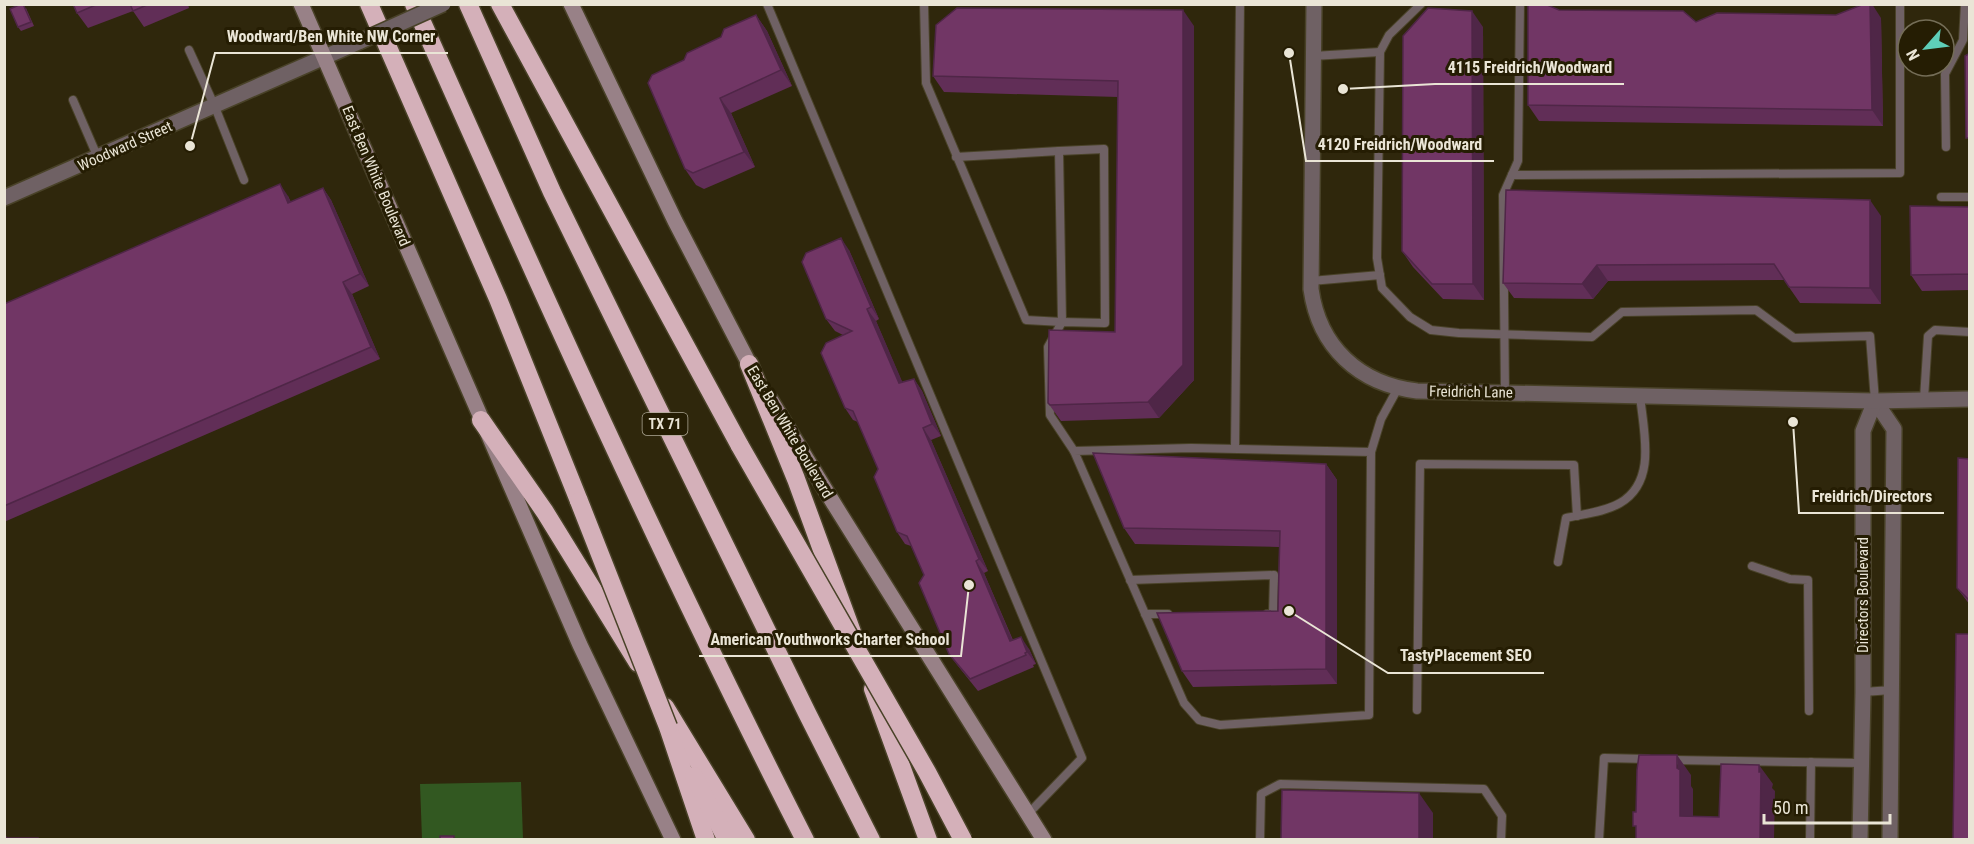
<svg xmlns="http://www.w3.org/2000/svg" width="1974" height="844" font-family="'Roboto Condensed',sans-serif">
<style>
.green{fill:#325821}
.lines{fill:none;stroke-linecap:round;stroke-linejoin:round}
.service-casing{stroke:#494228;stroke-width:10}
.minor-casing{stroke:#494228;stroke-width:18}
.tertiary-casing{stroke:#494228;stroke-width:18}
.secondary-casing{stroke:#494228;stroke-width:18}
.motorway-casing{stroke:#494228;stroke-width:21}
.service{stroke:#6f6164;stroke-width:8}
.minor{stroke:#6f6164;stroke-width:15}
.tertiary{stroke:#6f6164;stroke-width:15}
.secondary{stroke:#988187;stroke-width:15}
.motorway{stroke:#d4b0b9;stroke-width:18}
.tertiary-bridge-casing{stroke:#494228;stroke-width:18;stroke-linecap:butt}
.motorway-bridge-casing{stroke:#494228;stroke-width:21;stroke-linecap:butt}
.tertiary-bridge{stroke:#6f6164;stroke-width:15}
.motorway-bridge{stroke:#d4b0b9;stroke-width:18}
.wall{fill:#612e57}
.shaded-wall{fill:#4f2647}
.building{fill:#713665;stroke:#4f2647;stroke-width:1.5}
.labels{text-anchor:middle;dominant-baseline:central;stroke-width:6;stroke-linejoin:round;paint-order:stroke}
.shield{fill:#251d03;stroke:#afa997;stroke-width:1.5}
.shield-label{font-size:14px;font-weight:bold;fill:#eae5d6}
.street-label{font-size:15px;fill:#eae5d6;stroke:#251d03}
.leader{fill:none;stroke:#eae5d6;stroke-width:2}
.callout-dot{fill:#eae5d6;stroke:#251d03;stroke-width:2}
.callout-label{font-size:16px;text-anchor:middle;font-weight:bold;fill:#eae5d6;stroke:#251d03;stroke-width:6;stroke-linejoin:round;paint-order:stroke}
</style>
<rect width="100%" height="100%" fill="#2f270c"/>
<path class="green" d="M521,782L523,839H422L420,784Z"/>
<g class="lines">
<g class="service-casing">
<g id="service">
<path d="M767,4L1082,758L1028,814"/>
<path d="M924,4L926,83L1026,320L1062,322L1059,151L956,157"/>
<path d="M1421,4L1389,35L1380,52L1377,258L1382,288L1410,317L1431,330L1459,333L1592,337L1622,312L1756,310L1794,338L1870,336L1875,401"/>
<path d="M189,50L215,107L244,180"/>
<path d="M1313,56L1380,52"/>
<path d="M73,100L98,158"/>
<path d="M1946,147L1945,74L1963,40L1965,4"/>
<path d="M1059,151L1104,149L1105,323L1062,322L1048,347L1050,415L1074,451"/>
<path d="M1512,175L1900,173V4"/>
<path d="M1941,197H1970"/>
<path d="M1311,281L1380,275"/>
<path d="M1505,393L1503,195L1518,161L1520,4"/>
<path d="M1924,399L1928,336L1935,330L1970,332"/>
<path d="M1235,448L1240,4"/>
<path d="M1371,452L1191,448L1074,451L1184,703L1199,720L1220,725L1369,715L1371,452L1381,419L1398,388"/>
<path d="M1558,562L1566,518C1583,514 1605,512 1620,503C1658,481 1643,430 1640,395"/>
<path d="M1752,566L1790,579L1808,580L1809,711"/>
<path d="M1130,580L1274,575L1273,614H1267"/>
<path d="M1145,614H1168"/>
<path d="M1863,692L1892,690"/>
<path d="M1417,710L1420,464L1574,465L1577,516"/>
<path d="M1672,760L1861,763"/>
<path d="M1260,840L1261,794L1280,784L1484,789L1502,816L1501,840"/>
<path d="M1599,840L1604,758L1648,759"/>
<path d="M1810,840L1811,762"/>
</g>
</g>
<g class="minor-casing">
<g id="minor">
<path d="M1875,401L1894,429L1890,840"/>
<path d="M1860,840L1863,692V431L1875,401"/>
</g>
</g>
<g class="tertiary-casing">
<g id="tertiary">
<path d="M1314,4L1311,289C1319,347 1359,384 1417,391L1875,401L1970,399"/>
<path d="M4,198L361,41"/>
</g>
</g>
<g class="secondary-casing">
<g id="secondary">
<path d="M301,4L580,645L673,840"/>
<path d="M571,4L675,221L754,373"/>
<path d="M770,399L834,504L1044,840"/>
</g>
</g>
<g class="motorway-casing">
<g id="motorway">
<path d="M369,4L498,299L579,501"/>
<path d="M414,4C539,286 665,566 805,840"/>
<path d="M468,4L552,192L807,713L871,840"/>
<path d="M500,4L740,446"/>
<path d="M749,364L796,479L852,632"/>
<path d="M481,420L545,512L638,663"/>
<path d="M873,689L928,840"/>
<path d="M665,707L746,840"/>
<path d="M668,727L706,840"/>
<path d="M694,776L727,840"/>
</g>
</g>
<use href="#service" class="service"/>
<use href="#minor" class="minor"/>
<use href="#tertiary" class="tertiary"/>
<use href="#secondary" class="secondary"/>
<use href="#motorway" class="motorway"/>
<g class="tertiary-bridge-casing">
<path id="tertiary-bridge" d="M361,41L443,4"/>
</g>
<g class="motorway-bridge-casing">
<g id="motorway-bridge">
<path d="M740,446L927,772L963,840"/>
<path d="M579,501L668,727"/>
</g>
</g>
<use href="#tertiary-bridge" class="tertiary-bridge"/>
<use href="#motorway-bridge" class="motorway-bridge"/>
</g>
<g class="wall">
<path d="M73,4H188L189,8L144,27L133,11L88,28L77,13Z"/>
<path d="M26,8L34,26L21,31L18,27Z"/>
<path d="M1559,10L1696,22L1881,18L1883,126L1539,121L1528,105Z"/>
<path d="M756,15L767,31L792,86L731,113L755,167L704,189L696,185L685,169L684,60Z"/>
<path d="M1194,26V380L1159,418L1061,421L1048,403L1115,332L1118,97L944,92L933,76Z"/>
<path d="M1483,27L1484,300L1443,299L1413,267L1402,251Z"/>
<path d="M323,188L331,200L369,286L352,294L380,359L4,522V304L288,196L291,202Z"/>
<path d="M1506,190L1881,216V304L1800,303L1784,280L1608,281L1593,299L1514,298L1503,283Z"/>
<path d="M1970,207V290L1922,291L1911,275Z"/>
<path d="M849,250L879,319L876,321L902,382L914,379L922,391L941,436L931,440L988,571L984,573L1013,640L1029,649L1036,664L1033,665L1034,667L978,691L958,666L949,654L924,575L911,546L905,544L897,532L878,469L858,422L853,420L845,408L843,335L835,331L826,319Z"/>
<path d="M1970,459V605L1957,588Z"/>
<path d="M1326,464L1337,480V684L1193,687L1182,671L1278,611L1279,547L1135,544L1124,528Z"/>
</g>
<g class="shaded-wall">
<path d="M1870,4H1872L1881,18L1883,126L1872,110Z"/>
<path d="M1183,10L1194,26V380L1159,418L1148,402Z"/>
<path d="M1472,11L1483,27L1484,300L1473,284Z"/>
<path d="M756,15L767,31L792,86L781,70Z"/>
<path d="M720,98L731,113L755,167L744,152Z"/>
<path d="M280,184L288,196L296,215L288,203Z"/>
<path d="M323,188L331,200L369,286L360,274Z"/>
<path d="M1870,200L1881,216V304L1870,288Z"/>
<path d="M841,238L849,250L879,319L871,307Z"/>
<path d="M1597,265L1608,281L1593,299L1582,284Z"/>
<path d="M343,282L352,294L380,359L371,347Z"/>
<path d="M867,309L876,321L908,395L899,383Z"/>
<path d="M914,379L922,391L941,436L932,424Z"/>
<path d="M923,428L931,440L988,571L979,559Z"/>
<path d="M1326,464L1337,480V684L1326,669Z"/>
<path d="M976,561L984,573L1018,653L1010,641Z"/>
<path d="M1021,637L1029,649L1036,664L1027,652Z"/>
<path d="M1677,755L1691,775V786L1693,789V836L1680,816Z"/>
<path d="M1759,765L1773,784L1772,788L1775,791L1774,840H1760Z"/>
<path d="M1419,793L1433,813V840H1419Z"/>
</g>
<g class="building">
<path d="M21,4H23L31,22L18,27L10,9Z"/>
<path d="M73,4H98L77,13Z"/>
<path d="M130,4H149L133,11Z"/>
<path d="M1528,4H1545L1559,10L1683,11L1696,22L1717,13L1836,15L1864,4H1870L1872,110L1528,105Z"/>
<path d="M957,8L1183,10V365L1148,402L1050,405L1048,403L1049,330L1115,332L1118,81L933,76L936,25Z"/>
<path d="M1428,8L1472,11L1473,284H1432L1402,251L1403,36Z"/>
<path d="M756,15L781,70L720,98L744,152L693,173L685,169L648,83L652,75L684,60L687,53L721,37L724,29Z"/>
<path d="M1970,53V138H1966L1965,56Z"/>
<path d="M280,184L288,203L323,188L360,274L343,282L371,347L4,506V304Z"/>
<path d="M1506,190L1870,200V288L1789,287L1774,264L1597,265L1582,284L1503,283Z"/>
<path d="M1910,206L1970,207V274L1911,275Z"/>
<path d="M841,238L871,307L867,309L899,383L914,379L932,424L923,428L979,559L976,561L1010,641L1021,637L1027,652L1025,653L1026,655L970,679L949,654L919,583L924,575L907,536L897,532L874,477L878,469L853,411L845,408L821,353L826,343L852,331L826,319L802,262L806,253Z"/>
<path d="M1093,453L1326,464V669L1182,671L1157,613L1278,611L1280,531L1124,528Z"/>
<path d="M1958,458L1970,459V601L1957,588Z"/>
<path d="M1956,634H1970V840H1953Z"/>
<path d="M1639,755H1677V768L1680,770V816L1719,817L1721,764L1759,765V772H1761L1760,840H1636V826H1633V812H1636L1637,770Z"/>
<path d="M1282,790L1419,793V840H1281Z"/>
<path d="M4,835L7,838H38V840H4Z"/>
<rect x="440" y="836" width="14" height="4"/>
</g>
<g class="labels">
<rect class="shield" x="642.5" y="413" width="45" height="22" rx="4.5"/>
<g class="shield-label">
<text x="665" y="424">TX 71</text>
</g>
<g class="street-label">
<text transform="translate(125 146) rotate(-24)">Woodward Street</text>
<text transform="translate(376 176) rotate(67)">East Ben White Boulevard</text>
<text transform="translate(1471 392) rotate(1)">Freidrich Lane</text>
<text transform="translate(790 432) rotate(59)">East Ben White Boulevard</text>
<text transform="translate(1863 595) rotate(-90)">Directors Boulevard</text>
</g>
</g>
<path class="leader" d="M190 146L215 53H448M1343 89L1435 84H1624M1289 53L1306 161H1494M1793 422L1799 513H1944M969 585L961 656H699M1289 611L1388 673H1544"/>
<g class="callout-dot">
<circle cx="190" cy="146" r="6"/>
<circle cx="1343" cy="89" r="6"/>
<circle cx="1289" cy="53" r="6"/>
<circle cx="1793" cy="422" r="6"/>
<circle cx="969" cy="585" r="6"/>
<circle cx="1289" cy="611" r="6"/>
</g>
<g class="callout-label">
<text x="331" y="42">Woodward/Ben White NW Corner</text>
<text x="1530" y="73">4115 Freidrich/Woodward</text>
<text x="1400" y="150">4120 Freidrich/Woodward</text>
<text x="1872" y="502">Freidrich/Directors</text>
<text x="830" y="645">American Youthworks Charter School</text>
<text x="1466" y="661">TastyPlacement SEO</text>
</g>
<rect width="1974" height="844" fill="none" stroke="#eae5d6" stroke-width="12"/>
<g transform="translate(1926 48) rotate(242)"><circle r="28" fill="#251d03" stroke="#746d57" stroke-width="1.5"/>
<path d="M0-4.5L10 22L0 15L-10 22Z" fill="#5eceb8"/>
<text y="-9" font-size="16" font-weight="bold" text-anchor="middle" fill="#eae5d6">N</text>
</g>
<path d="M1764 814v9h126v-9" fill="none" stroke="#eae5d6" stroke-width="3"/>
<text x="1773" y="814" font-size="18" fill="#eae5d6" stroke="#251d03" stroke-width="4.5" paint-order="stroke">50 m</text>
</svg>
